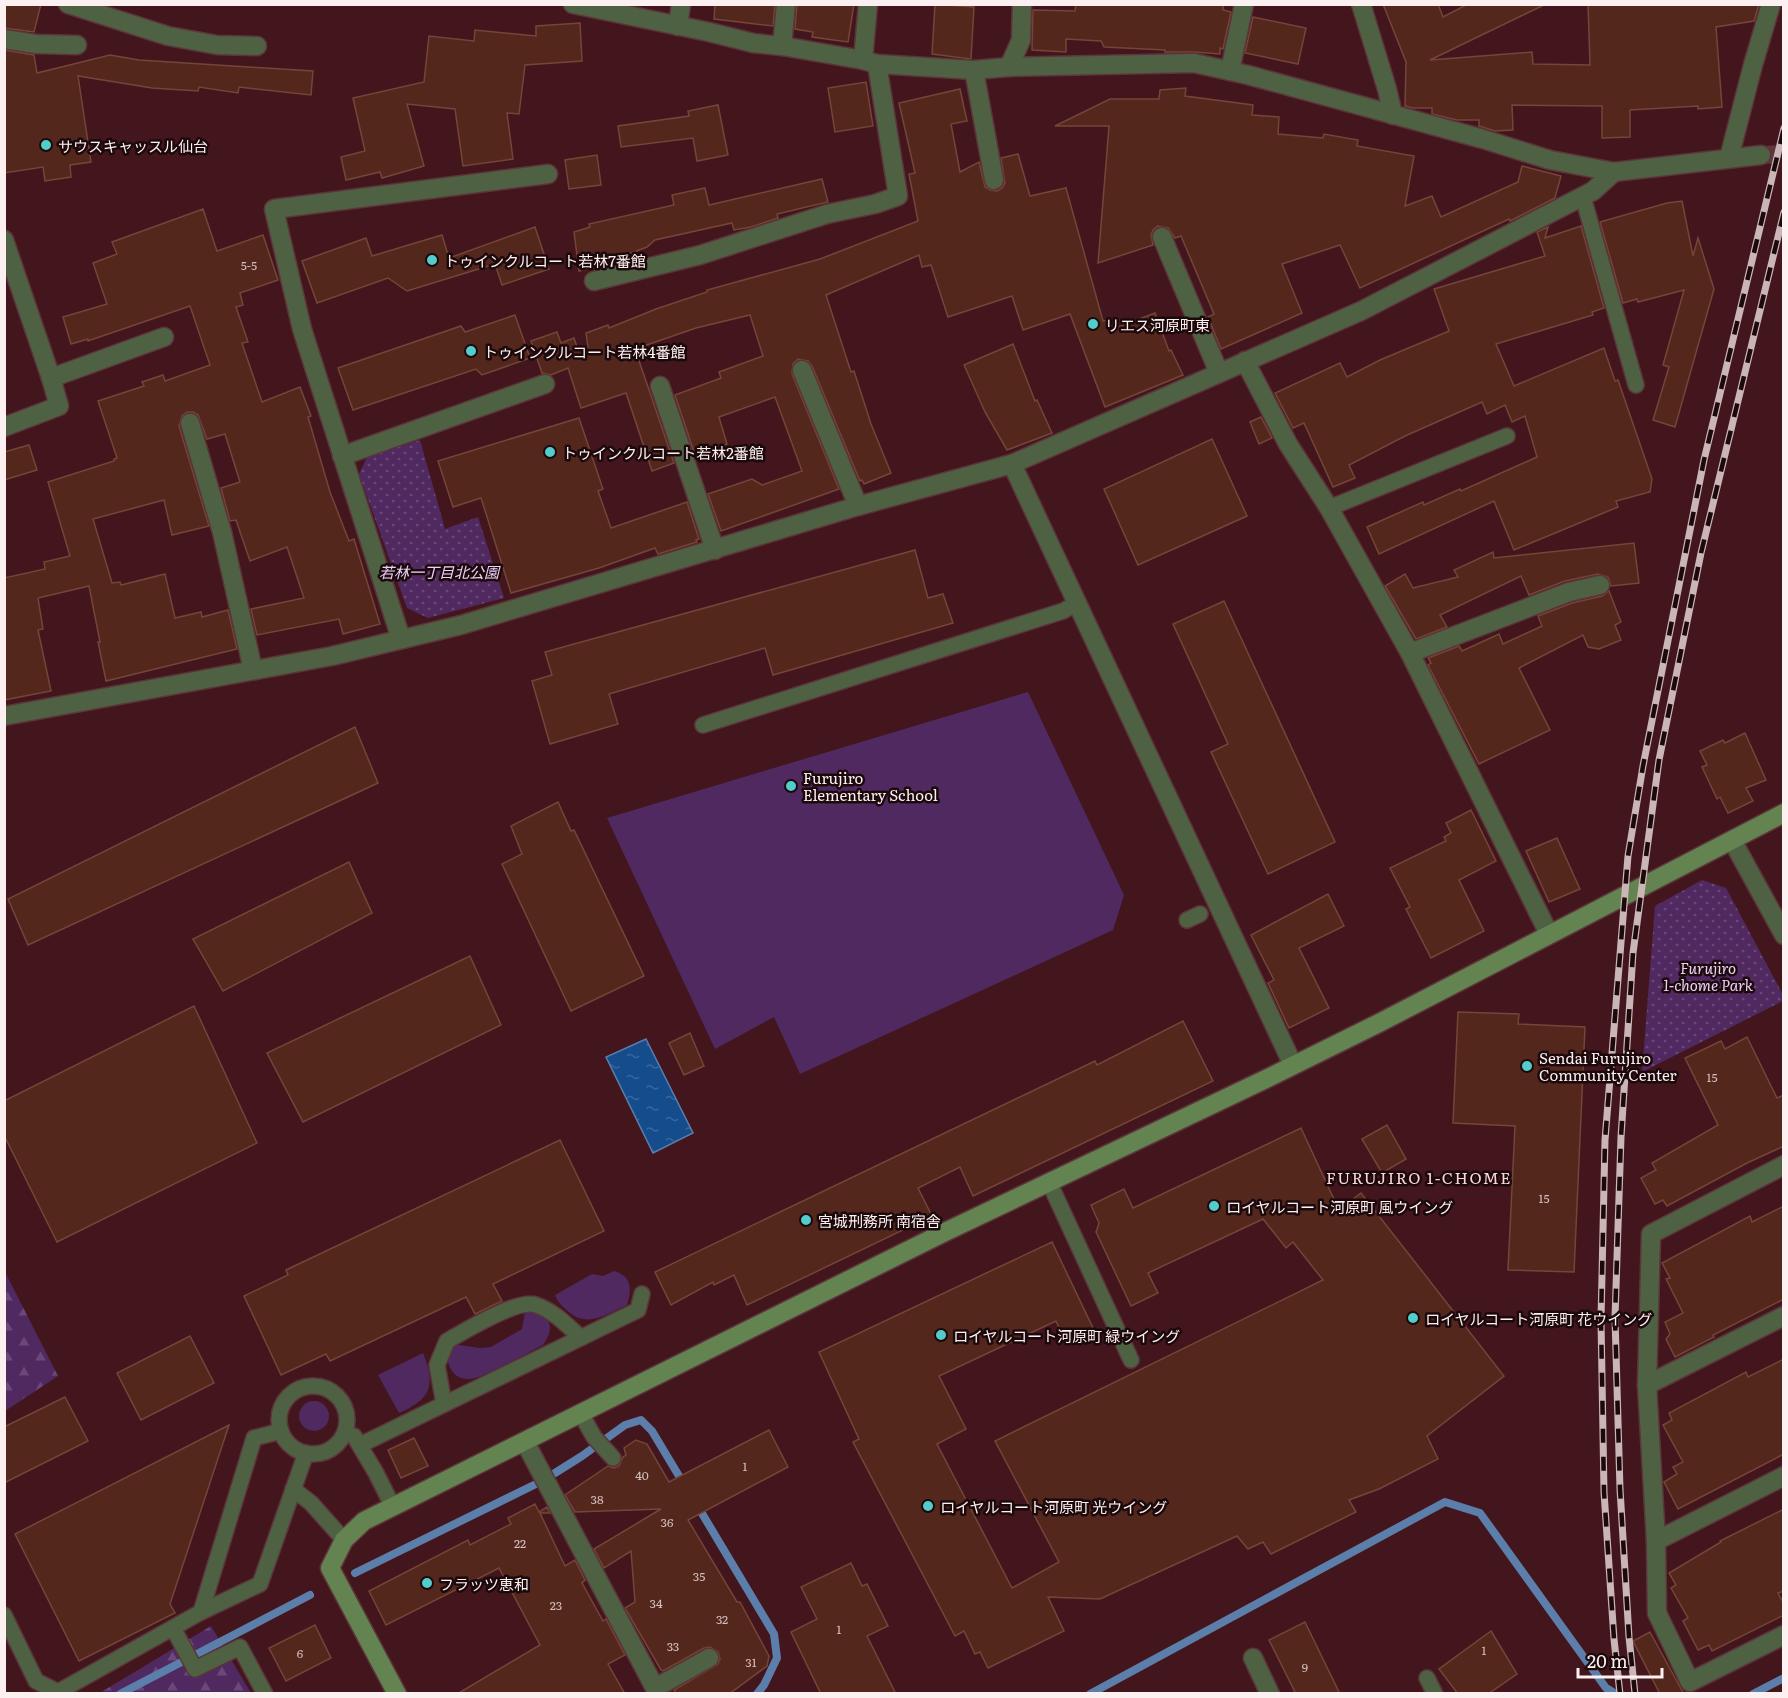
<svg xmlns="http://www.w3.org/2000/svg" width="1788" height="1698" font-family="Literata,'Noto Sans JP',serif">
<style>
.grass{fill:url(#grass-dots)}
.forest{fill:url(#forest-firs)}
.garden{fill:#502961}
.water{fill:url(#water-ripples);stroke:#5b7eaa;stroke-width:1.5}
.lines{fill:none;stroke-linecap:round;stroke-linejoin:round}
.stream{stroke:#5b7eaa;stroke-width:8}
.building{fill:#54271d;stroke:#754539;stroke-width:1.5}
.street-tunnel{stroke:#5e373c;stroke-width:18;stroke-dasharray:18 9;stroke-linecap:butt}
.lane-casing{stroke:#5c353a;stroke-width:18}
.street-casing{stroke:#5c353a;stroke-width:21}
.secondary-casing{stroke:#5c353a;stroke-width:21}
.lane{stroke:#4e6243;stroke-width:15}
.street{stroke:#4e6243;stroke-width:18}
.secondary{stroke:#638351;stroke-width:18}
.rail-casing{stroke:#cab5b7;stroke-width:7}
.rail{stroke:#1c090b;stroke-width:4.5;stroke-dasharray:14;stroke-linecap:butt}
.poi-dot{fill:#52cdcc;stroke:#1c090b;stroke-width:2}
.labels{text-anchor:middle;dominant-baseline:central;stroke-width:5;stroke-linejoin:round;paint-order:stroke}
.number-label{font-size:12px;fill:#d3bebc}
.poi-label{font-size:15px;fill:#fdf0f1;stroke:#1c090b;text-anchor:start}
.park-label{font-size:15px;font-style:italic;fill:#ebd1f8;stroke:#1c090b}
.neighbourhood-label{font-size:16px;letter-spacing:1.5px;fill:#fbd6d8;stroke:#1c090b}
</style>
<defs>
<pattern id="grass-dots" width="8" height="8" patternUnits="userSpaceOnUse" patternTransform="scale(1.5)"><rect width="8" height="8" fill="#502961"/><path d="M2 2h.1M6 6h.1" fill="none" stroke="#6a4878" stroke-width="1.8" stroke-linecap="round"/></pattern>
<pattern id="forest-firs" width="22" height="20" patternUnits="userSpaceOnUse" patternTransform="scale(1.5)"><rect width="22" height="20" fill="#502961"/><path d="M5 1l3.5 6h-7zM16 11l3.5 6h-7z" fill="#6a4878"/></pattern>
<pattern id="water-ripples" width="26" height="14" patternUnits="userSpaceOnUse" patternTransform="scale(1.5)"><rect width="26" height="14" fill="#154d8c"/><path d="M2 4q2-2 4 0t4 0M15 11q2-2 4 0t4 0" fill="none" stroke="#38679d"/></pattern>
</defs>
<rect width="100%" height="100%" fill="#42161c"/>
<g class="grass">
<path d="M420,440L445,529L478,517L504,598L428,618L407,608L359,474L367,457Z"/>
<path d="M1702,880L1726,888L1783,995V1001L1642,1072L1655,906Z"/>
</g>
<g class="forest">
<path d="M5,1272L58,1376L5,1411H4Z"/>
<path d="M211,1626L251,1693L98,1694Z"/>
</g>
<g class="garden">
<path d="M1028,692L1124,895L1113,930L800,1074L774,1017L715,1049L607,818Z"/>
<path d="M614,1271C632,1276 632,1290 627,1305C609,1313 588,1328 570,1313C564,1308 558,1303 555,1295L592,1274L603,1276Z"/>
<path d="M528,1309C549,1315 557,1325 543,1345C531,1351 481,1379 471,1379C456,1380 449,1371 447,1357L453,1344L480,1348L491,1347L522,1329L525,1312Z"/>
<path d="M423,1353C436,1386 431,1399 399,1413L378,1375Z"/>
<circle cx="314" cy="1416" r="15"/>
</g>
<path class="water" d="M646,1039L693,1133L653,1153L606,1057Z"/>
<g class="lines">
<g class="stream">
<path d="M555,1473L582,1456L625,1425L641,1420L652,1431L685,1486"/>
<path d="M697,1505L774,1634L777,1658L764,1685L757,1694"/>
<path d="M355,1573L536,1484"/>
<path d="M120,1694L310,1595"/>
<path d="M1090,1694L1445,1502L1480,1513L1606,1688L1616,1694"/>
<path d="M1753,1694L1784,1678"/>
</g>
</g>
<g class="building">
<path d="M4,4H41L34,32L4,28Z"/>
<path d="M715,4H775L773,26L714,19Z"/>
<path d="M797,4H854L848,42L812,37L813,32L795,29Z"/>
<path d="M935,4L974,7L971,59L932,54Z"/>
<path d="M1076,4H1223V10L1231,12L1223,49L1220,48V54L1194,52H1165V50L1104,47L1101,41L1066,39V52L1032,50L1033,10L1075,11Z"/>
<path d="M1383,4H1438L1443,17L1468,4H1546L1430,60L1532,52L1533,64L1590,65L1588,4H1759L1754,21L1716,27L1722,107L1698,109V106L1630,110V137L1602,138V106L1512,105L1513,130L1495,131L1479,126V120H1457L1432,114V108H1413L1405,106L1406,62Z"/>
<path d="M1253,17L1306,28L1298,64L1245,53Z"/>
<path d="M580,23L582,61L525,65L519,114L507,113L513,159L463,166L455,109L407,104L424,166L382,178L380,172L346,180L341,157L365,151L353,98L424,82L429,36L474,41L475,30L536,36V26Z"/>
<path d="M4,50L34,55L37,73L110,55L139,60L313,71L311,95L239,87L238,93L199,87L198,91L152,88L78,76L91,162L70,165L71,177L45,181L43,167L4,173Z"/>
<path d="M866,82L873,126L835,132L828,88Z"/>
<path d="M1186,88L1185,96L1253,105L1252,115L1279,117L1278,134L1323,138L1324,134L1358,140L1357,146L1414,156L1405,206L1432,196L1441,217L1518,182L1522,166L1561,176L1555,198L1510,221L1509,219L1360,288L1340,245L1282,264L1302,313L1221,349L1208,317L1214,314L1181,236L1175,238L1168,228L1158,226L1153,230L1151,235L1153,245L1098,263L1109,126H1055L1110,99H1159L1160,90Z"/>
<path d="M960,89L967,121L951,124L960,172L979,162L985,187L990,190L997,191L1002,188L1005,183L1001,158L1018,154L1030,196L1066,188L1103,321L1109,320L1113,329L1155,313L1169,351L1171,350L1183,375L1105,407L1070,314L1023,330L1012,296L948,317L931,265L922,267L919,255L826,295L851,372L854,371L871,424L891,473L864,484L862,480L860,481L812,366L808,361L798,359L793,364L792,374L839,489L721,531L708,494L752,479L762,485L802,471L775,397L719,417L727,444L695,455L675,395L721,378L719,372L763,356L750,315L696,328L635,349L674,463L652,471L626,393L581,408L568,368L551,375L542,373L531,341L557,332L561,343L574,338L578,350L588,347L586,333L608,325L609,328L656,309L707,292V290L820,259L918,221L909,174L915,173L899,103Z"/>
<path d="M718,105L728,155L697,161L693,138L621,147L618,126L689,116L688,111Z"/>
<path d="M597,155L601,185L569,189L565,160Z"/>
<path d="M822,179L828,202L777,214L778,218L751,227L734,230L732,223L655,240L647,247L628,254L623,261L579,271L574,232L590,227L589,224L674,205L672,195L705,188L709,205Z"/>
<path d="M1682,201L1693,256L1698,238L1714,289L1675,427L1653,420L1669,367L1663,365L1684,290L1638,302L1637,299L1623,303L1600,222L1667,203Z"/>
<path d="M203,209L217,251L263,235L278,280L240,293L243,305L236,307L248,342L242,343L262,402L300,387L311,416L308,417L330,492L349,541L354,539L380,624L343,634L339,619L257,635L251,609L304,598L287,547L250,561L236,520L230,521L221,488L240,482L225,434L207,439L198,415L193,412H187L182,416L179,426L209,526L172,535L164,500L93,519L112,583L120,582L121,585L165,574L175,618L201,612L202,617L228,610L237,649L106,681L98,642H100L89,586L38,598L43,629L38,630L51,691L4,700V578L45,569L44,562L70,556L48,482L114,461V459L117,458L98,401L144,386L142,382L163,375L165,381L210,365L190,306L88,341V339L71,344L63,317L107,304L93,263L117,254L112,242Z"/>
<path d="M1581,226L1604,308L1592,312L1593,315L1496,344L1514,386L1604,348L1615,381L1618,380L1652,479L1650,492L1616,501L1618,507L1514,550L1494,501L1379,554L1367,527L1423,502L1424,505L1460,489L1461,491L1537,457L1525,416L1512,422L1505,405L1487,414L1482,402L1405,436L1349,465L1355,478L1333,487L1304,423L1293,428L1275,393L1340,363L1347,377L1380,360L1449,331L1434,289L1545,256L1537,232L1548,227L1545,238Z"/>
<path d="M535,227L549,269L502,285L495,264L407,291L388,278L317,303L302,261L366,238L372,256L442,235L449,258Z"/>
<path d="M515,315L530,358L482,375L476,369L353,410L338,368L461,326L465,332Z"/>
<path d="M1013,344L1035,401L1037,400L1052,433L1007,450L985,412L964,365Z"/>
<path d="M1261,417L1272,438L1259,444L1250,422Z"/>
<path d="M579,418L603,489L598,491L611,528L687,502L699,539L696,540L697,542L658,554L655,548L599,568L511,593L481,498L453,507L438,461Z"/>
<path d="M1212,439L1247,516L1138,565L1104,489Z"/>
<path d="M29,445L37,470L4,480V452Z"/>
<path d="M1634,543L1639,583L1611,586L1608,577L1598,574L1565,581L1529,595L1521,576L1440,615L1447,627L1416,639L1385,586L1405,574L1413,588L1458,577L1454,570L1493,552L1494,558Z"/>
<path d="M915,550L928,598L943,594L953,623L773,675L765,648L609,694L618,724L550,744L532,681L552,675L545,652Z"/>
<path d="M1609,591L1621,622L1615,625L1621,640L1599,649L1588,647L1583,635L1519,668L1550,730L1479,764L1428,665L1431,663L1428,658L1459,646L1462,651L1499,634L1503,644L1542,626L1538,616L1572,603L1602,596Z"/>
<path d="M1224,601L1335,842L1268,874L1211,752L1228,744L1173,624Z"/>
<path d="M355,727L378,783L28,945L8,899Z"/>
<path d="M1745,733L1766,780L1746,788L1753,801L1728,813L1720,797L1717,799L1702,767L1707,765L1700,751L1723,740L1725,743Z"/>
<path d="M558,802L571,831L574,830L644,976L571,1011L502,864L522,854L511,826Z"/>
<path d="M1471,810L1496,861L1459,880L1484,931L1431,958L1406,909L1410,907L1390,868L1446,841L1444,837L1451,833L1446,823Z"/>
<path d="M1557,838L1580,889L1549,902L1526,851Z"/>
<path d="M349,862L372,913L223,991L193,939Z"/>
<path d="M1328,894L1344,926L1299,948L1329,1008L1289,1028L1268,983L1274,980L1251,935Z"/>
<path d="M470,956L501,1025L303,1122L267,1053Z"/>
<path d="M194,1006L257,1143L57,1242L4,1135V1101Z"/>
<path d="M1458,1012L1519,1014L1518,1024L1585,1027L1574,1272L1508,1270L1515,1126L1453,1123Z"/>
<path d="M1183,1021L1213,1081L973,1196L960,1167L918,1188L932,1216L747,1305L734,1275L714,1285L713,1282L671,1305L655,1272L1095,1061L1097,1065Z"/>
<path d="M690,1033L704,1066L684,1075L669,1043Z"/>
<path d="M1747,1037L1777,1098L1784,1095V1146L1747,1163L1667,1206L1663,1200L1655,1204L1641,1178L1656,1170L1652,1163L1718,1125L1685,1058L1721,1041L1725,1049Z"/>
<path d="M1387,1125L1406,1159L1382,1173L1362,1139Z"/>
<path d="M1301,1128L1339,1210L1361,1193L1504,1376L1427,1436L1438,1459L1379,1489L1349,1500L1356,1512L1271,1554L1263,1542L1248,1549L1237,1536L1100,1599L1048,1597L1064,1631L988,1668L980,1652L975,1654L964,1631L955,1636L853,1442L859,1439L819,1352L1052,1242L1093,1328L1065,1341L1056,1321L939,1376L966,1429L937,1444L1012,1588L1059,1562L995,1441L1323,1280L1293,1242L1286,1248L1263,1219L1148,1273L1158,1293L1131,1306L1096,1232L1099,1223L1091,1205L1124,1189L1133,1208Z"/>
<path d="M560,1140L604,1231L493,1284L502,1301L475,1314L466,1297L330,1361L326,1354L281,1375L244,1296L288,1275L286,1270Z"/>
<path d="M1784,1206V1299L1713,1335L1714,1337L1675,1357L1666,1339L1670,1334L1665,1322L1683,1313L1666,1279L1670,1278L1662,1263L1750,1216L1752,1222Z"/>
<path d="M190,1336L214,1383L141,1420L117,1373Z"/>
<path d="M1784,1359V1454L1678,1509L1664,1482L1677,1474L1673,1467L1683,1462L1663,1425L1672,1420L1669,1413L1746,1372L1748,1377Z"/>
<path d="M65,1397L88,1441L4,1483V1427Z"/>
<path d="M229,1425L170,1604L175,1613L79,1661L15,1534Z"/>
<path d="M769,1430L788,1467L688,1520L737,1602H740L769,1656L767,1666L729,1694H676L674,1690L718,1664L720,1659L718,1652L710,1647L704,1648L663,1671L661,1670L625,1608L635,1602L631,1551L604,1568L594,1549L661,1509L575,1512L565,1495L608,1466L614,1468L619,1466L623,1457L626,1455L624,1448L636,1440L647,1444L669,1482Z"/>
<path d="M414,1438L428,1466L401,1478L388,1450Z"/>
<path d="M535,1504L539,1512L547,1507L550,1513H540L565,1566L575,1560L585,1580L582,1583L603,1621L606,1619L625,1655L608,1664L625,1694H457L540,1645L499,1568L386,1625L369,1591L468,1540L470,1545L511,1524L508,1518Z"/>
<path d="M1784,1509V1591L1778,1593L1784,1604V1615L1712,1651L1709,1645L1698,1650L1683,1621L1688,1618L1671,1588L1676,1585L1669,1573L1721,1542L1720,1541Z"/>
<path d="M851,1563L862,1586L867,1584L888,1626L867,1636L896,1694H821L791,1632L817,1619L801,1587Z"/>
<path d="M1305,1622L1340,1694H1296L1269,1640Z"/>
<path d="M315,1625L331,1658L286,1681L269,1648Z"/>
<path d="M1491,1631L1517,1674L1488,1694H1458L1439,1669Z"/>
<path d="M1650,1632L1680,1687L1684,1694H1660L1633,1641Z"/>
</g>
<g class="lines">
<path class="street-tunnel" d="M1761,155L1784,154"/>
<g class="lane-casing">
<g id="lane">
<path d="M1583,197L1636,385"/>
<path d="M1329,508L1507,436"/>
<path d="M703,725L1063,611L1077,603"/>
<path d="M1187,920L1200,914"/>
<path d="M1049,1182L1131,1360"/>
<circle cx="313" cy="1420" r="34"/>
<path d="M444,1404L437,1365L447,1341C465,1331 518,1298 536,1305C554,1311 568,1326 581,1338"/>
<path d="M581,1414L594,1437L613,1458"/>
<path d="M354,1436L376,1473L393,1507"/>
<path d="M360,1445L638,1310L642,1294"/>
<path d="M293,1489L311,1503L344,1540"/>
<path d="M201,1612L254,1438L281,1431"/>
<path d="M4,1615L36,1681L58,1692L201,1612L260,1584L306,1453"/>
<path d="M173,1628L195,1669L240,1647L265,1694"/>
<path d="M1427,1678L1435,1694"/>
</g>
</g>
<g class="street-casing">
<g id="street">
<path d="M68,4L168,36L217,45L257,46"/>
<path d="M573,4L709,32L753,43L782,46L863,60L877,64L974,70L1009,67L1194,63L1248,75L1483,139L1550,160L1614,172"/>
<path d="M1361,4L1387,89L1393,115"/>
<path d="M678,26L681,4"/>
<path d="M4,39L36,44L77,45"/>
<path d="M782,46L786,4"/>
<path d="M863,60L868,4"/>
<path d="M1009,67L1021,40L1022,4"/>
<path d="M974,70L994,180"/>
<path d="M1230,71L1244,4"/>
<path d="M1729,158L1753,65L1771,4"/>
<path d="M1162,237L1219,373"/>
<path d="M4,240L51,378L164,337"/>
<path d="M594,281L700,255L827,214L875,204L898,196L877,64"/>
<path d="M1245,361L1288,444L1329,508L1410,653L1549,934"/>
<path d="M802,370L858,506"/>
<path d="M660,386L715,550"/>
<path d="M190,423L222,532L253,670"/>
<path d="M4,427L59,406L51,378"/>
<path d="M342,456L545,384"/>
<path d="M1012,464L1293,1065"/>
<path d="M401,639L302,329L274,209L548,174"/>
<path d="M1410,653L1569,592L1600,585"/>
<path d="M4,716L332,656L461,625L858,506L1012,464L1361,311L1593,191L1614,172L1761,155"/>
<path d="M1732,840L1784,935"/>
<path d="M1784,1165L1651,1234L1647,1385L1656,1541L1657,1613L1690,1682L1784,1635"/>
<path d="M1647,1385L1784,1316"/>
<path d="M525,1442L655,1688L709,1658"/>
<path d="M1656,1541L1784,1476"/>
<path d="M1253,1658L1270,1694"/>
</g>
</g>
<g class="secondary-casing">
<path id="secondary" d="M397,1694L330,1568L344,1540L364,1521L945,1232L1272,1076L1379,1023L1784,813"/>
</g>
<use href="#lane" class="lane"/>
<use href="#street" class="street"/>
<use href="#secondary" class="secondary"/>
<g class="rail-casing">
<g id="rail">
<path d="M1620,1694L1614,1639L1604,1492L1601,1320L1605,1140L1628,856L1643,766L1704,460L1784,128"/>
<path d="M1635,1694L1629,1637L1620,1489L1615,1318L1621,1137L1633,953L1659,760L1701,553L1784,212"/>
</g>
</g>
<use href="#rail" class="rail"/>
</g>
<g class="poi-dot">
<circle cx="46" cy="145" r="6"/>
<circle cx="432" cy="260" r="6"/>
<circle cx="1093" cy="324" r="6"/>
<circle cx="471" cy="351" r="6"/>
<circle cx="550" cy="452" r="6"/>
<circle cx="791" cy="786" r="6"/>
<circle cx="1527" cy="1066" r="6"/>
<circle cx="1214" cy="1206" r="6"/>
<circle cx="806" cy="1220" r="6"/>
<circle cx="1413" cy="1318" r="6"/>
<circle cx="941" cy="1335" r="6"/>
<circle cx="928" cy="1506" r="6"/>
<circle cx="427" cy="1583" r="6"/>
</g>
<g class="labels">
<g class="number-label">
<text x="249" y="265">5-5</text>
<text x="1712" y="1077">15</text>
<text x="1544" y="1198">15</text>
<text x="745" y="1466">1</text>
<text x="642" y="1475">40</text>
<text x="597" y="1499">38</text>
<text x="667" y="1522">36</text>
<text x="520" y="1543">22</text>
<text x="699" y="1576">35</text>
<text x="656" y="1603">34</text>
<text x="556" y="1605">23</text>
<text x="722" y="1619">32</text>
<text x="839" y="1629">1</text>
<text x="673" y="1646">33</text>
<text x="1484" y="1650">1</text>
<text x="300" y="1653">6</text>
<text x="751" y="1662">31</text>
<text x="1305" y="1667">9</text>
</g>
<g class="poi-label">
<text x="58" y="145">サウスキャッスル仙台</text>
<text x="444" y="260">トゥインクルコート若林7番館</text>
<text x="1105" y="324">リエス河原町東</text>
<text x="483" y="351">トゥインクルコート若林4番館</text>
<text x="562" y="452">トゥインクルコート若林2番館</text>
<text x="803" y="777">Furujiro<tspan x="803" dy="17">Elementary School</tspan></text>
<text x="1539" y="1057">Sendai Furujiro<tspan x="1539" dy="17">Community Center</tspan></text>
<text x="1226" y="1206">ロイヤルコート河原町 風ウイング</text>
<text x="818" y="1220">宮城刑務所 南宿舎</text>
<text x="1425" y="1318">ロイヤルコート河原町 花ウイング</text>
<text x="953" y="1335">ロイヤルコート河原町 緑ウイング</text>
<text x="940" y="1506">ロイヤルコート河原町 光ウイング</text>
<text x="439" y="1583">フラッツ恵和</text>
</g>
<g class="park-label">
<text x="439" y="571">若林一丁目北公園</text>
<text x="1708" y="967">Furujiro<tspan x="1708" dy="17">1-chome Park</tspan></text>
</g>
<g class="neighbourhood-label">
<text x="1419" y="1177">FURUJIRO 1-CHOME</text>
</g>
</g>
<rect width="1788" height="1698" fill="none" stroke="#fdf0f1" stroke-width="12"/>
<path d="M1578 1668v9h84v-9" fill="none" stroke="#fdf0f1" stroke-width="3"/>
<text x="1587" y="1668" font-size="18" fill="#fdf0f1" stroke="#1c090b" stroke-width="4.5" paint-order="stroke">20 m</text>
</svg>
